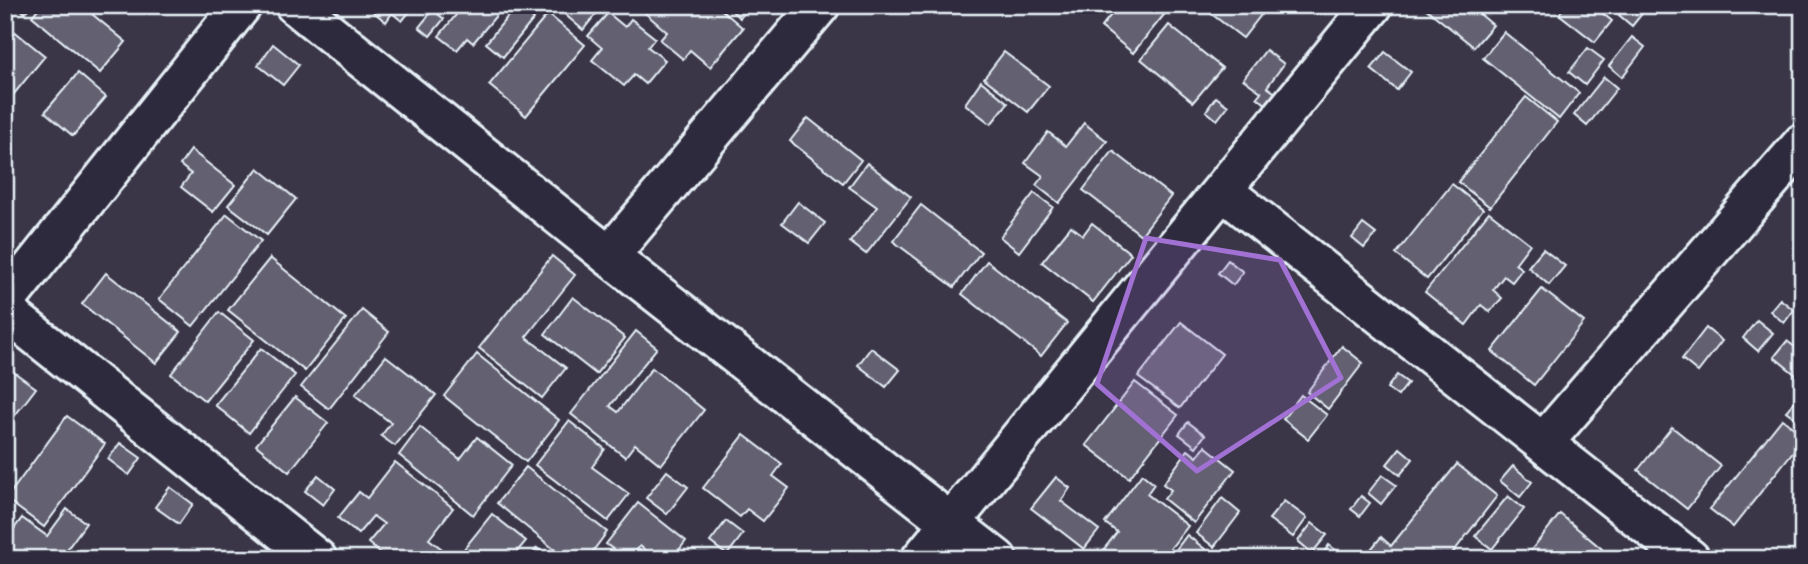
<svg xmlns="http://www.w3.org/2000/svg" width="1808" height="564" font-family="Pangolin,sans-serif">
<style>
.building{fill:#636171;stroke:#e8f1f8;stroke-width:2}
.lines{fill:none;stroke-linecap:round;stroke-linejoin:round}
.minor-casing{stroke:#e8f1f8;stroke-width:44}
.minor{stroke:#2f2a3d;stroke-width:38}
.marked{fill:#a171d3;fill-opacity:0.2;stroke:#a171d3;stroke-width:5;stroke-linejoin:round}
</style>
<rect width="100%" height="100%" fill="#3a3648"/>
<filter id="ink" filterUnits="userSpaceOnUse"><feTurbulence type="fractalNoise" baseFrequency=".0143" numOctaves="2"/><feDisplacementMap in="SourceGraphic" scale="14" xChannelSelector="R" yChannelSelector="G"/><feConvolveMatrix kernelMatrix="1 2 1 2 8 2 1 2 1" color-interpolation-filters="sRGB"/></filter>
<g filter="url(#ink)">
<g class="building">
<path d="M16,5H31L25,13Z"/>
<path d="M41,5H81L126,42L100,73L32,16Z"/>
<path d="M365,5H415L402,21L392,13L386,22Z"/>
<path d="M453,5H505L473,43L467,38L457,50L439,36L459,11Z"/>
<path d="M517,5H545L503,57L486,43Z"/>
<path d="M554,5H603L583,30Z"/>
<path d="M636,5H716L743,28L710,67L690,50L683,59L660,40L667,32Z"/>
<path d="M725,5H751L740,18Z"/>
<path d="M1119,5H1172L1133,53L1101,27Z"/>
<path d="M1256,5L1264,11L1243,38L1201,6Z"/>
<path d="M1428,5H1469L1493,25L1474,47L1425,8Z"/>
<path d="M1566,5H1592L1612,21L1595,42L1559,14Z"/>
<path d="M1627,5H1649L1632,26L1619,15Z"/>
<path d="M433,10L444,19L430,36L419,27Z"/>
<path d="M608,13L625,27L631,19L655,38L648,47L665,60L645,84L634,75L624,86L592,60L602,48L588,36Z"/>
<path d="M548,14L585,45L526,116L489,85Z"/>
<path d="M1169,25L1222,68L1193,102L1141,59Z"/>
<path d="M13,30L45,56L5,105V39Z"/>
<path d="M1504,32L1579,93L1559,119L1483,58Z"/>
<path d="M1632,37L1645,47L1622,77L1609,66Z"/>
<path d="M273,44L299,65L283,85L258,65Z"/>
<path d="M1588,48L1604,60L1585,85L1569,72Z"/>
<path d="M1266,50L1284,64L1267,87L1277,94L1268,106L1257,97L1261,92L1243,79Z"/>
<path d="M1004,52L1049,86L1028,112L984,78Z"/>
<path d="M1385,52L1411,72L1397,90L1371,69Z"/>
<path d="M78,73L106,97L73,136L45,112Z"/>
<path d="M1604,77L1617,88L1587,126L1574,115Z"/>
<path d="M981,81L1008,103L991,124L965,104Z"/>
<path d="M1216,97L1228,106L1217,120L1206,111Z"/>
<path d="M1526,97L1557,122L1490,207L1458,182Z"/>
<path d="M808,118L861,160L843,183L790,141Z"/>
<path d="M1084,123L1107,141L1059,203L1036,185L1043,176L1025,163L1048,132L1066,146Z"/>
<path d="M191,150L235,185L213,212L181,187L191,174L180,165Z"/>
<path d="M1113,151L1171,196L1141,235L1083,190Z"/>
<path d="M867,163L911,197L866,254L850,242L877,207L849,187Z"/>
<path d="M258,168L296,199L267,235L228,205Z"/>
<path d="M1452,184L1483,209L1427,279L1396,254Z"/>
<path d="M1034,193L1053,207L1019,252L1000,237Z"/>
<path d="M798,202L825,223L809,243L782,223Z"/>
<path d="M921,205L981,252L954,287L893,241Z"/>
<path d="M1489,212L1530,244L1515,264L1522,269L1512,282L1504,276L1493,290L1502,298L1490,312L1481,305L1466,325L1425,292Z"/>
<path d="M227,214L261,241L193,326L159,299Z"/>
<path d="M1092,223L1131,254L1093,302L1042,262L1071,226L1083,235Z"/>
<path d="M1363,224L1376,234L1364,248L1352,238Z"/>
<path d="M1543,249L1565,266L1549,285L1528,267Z"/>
<path d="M552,256L575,275L526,337L566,368L542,398L479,348Z"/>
<path d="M270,258L346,319L305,371L228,310Z"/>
<path d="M1228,260L1243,272L1233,285L1218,273Z"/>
<path d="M987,261L1067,323L1041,356L962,294Z"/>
<path d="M106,273L181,332L156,363L82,304Z"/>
<path d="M1542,289L1584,322L1534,385L1492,351Z"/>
<path d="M573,297L625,338L596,374L545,334Z"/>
<path d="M1780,299L1794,310L1784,323L1770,311Z"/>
<path d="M362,310L389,332L329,409L301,387Z"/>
<path d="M219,312L254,340L205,401L171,374Z"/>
<path d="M1757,320L1773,333L1758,351L1743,338Z"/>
<path d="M1181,322L1222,354L1180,408L1138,377Z"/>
<path d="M1706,328L1722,341L1698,372L1682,359Z"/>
<path d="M636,331L657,348L610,406L618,412L652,368L704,410L661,465L635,444L625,457L571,414Z"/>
<path d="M1787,341L1803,353L1801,379L1774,357Z"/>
<path d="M1342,346L1363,363L1328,409L1307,392Z"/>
<path d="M261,348L295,375L249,433L215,405Z"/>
<path d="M871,348L900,370L886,387L858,365Z"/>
<path d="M477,354L559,420L526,462L444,396Z"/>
<path d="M386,356L436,395L395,446L381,436L391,423L355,395Z"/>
<path d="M11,370L36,388L13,418L5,413V379Z"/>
<path d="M1397,375L1408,383L1398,396L1387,388Z"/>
<path d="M1135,382L1178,415L1129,478L1086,445Z"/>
<path d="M1803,391V424L1786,411Z"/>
<path d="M1301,395L1327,415L1308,439L1283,419Z"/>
<path d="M295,397L328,423L289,472L256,445Z"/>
<path d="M67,416L105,444L44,527L6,499Z"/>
<path d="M1782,419L1803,435V439L1733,527L1710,509Z"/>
<path d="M569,421L605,449L592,467L629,494L608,521L535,465Z"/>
<path d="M1188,422L1205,435L1196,447L1179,434Z"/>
<path d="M420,427L460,459L477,437L512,465L473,515L399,455Z"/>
<path d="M1672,427L1721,466L1687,509L1638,470Z"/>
<path d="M744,435L782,464L773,476L789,488L763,521L747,509L740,517L703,488Z"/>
<path d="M120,443L141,458L129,475L108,459Z"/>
<path d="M1205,446L1235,470L1194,523L1164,499L1171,490L1163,484L1188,450L1197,457Z"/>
<path d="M1400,448L1413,459L1400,475L1387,464Z"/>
<path d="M395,462L453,508L429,539L442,549L434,559H387L368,543L384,524L373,516L358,534L338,518L359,492L367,498Z"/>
<path d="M1457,464L1497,496L1448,559H1363L1381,537L1391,546Z"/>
<path d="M1513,466L1532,482L1520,497L1500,481Z"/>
<path d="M526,467L607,532L587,559H566L497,503Z"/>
<path d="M667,471L688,487L667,514L646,498Z"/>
<path d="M1142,474L1154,484L1147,494L1188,526L1162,559H1116L1104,549L1117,532L1105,523Z"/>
<path d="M318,475L335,489L323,505L305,491Z"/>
<path d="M1382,475L1396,485L1381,504L1368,493Z"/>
<path d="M1056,477L1070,488L1061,501L1099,530L1084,549L1031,508Z"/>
<path d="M170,487L193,504L179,524L155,507Z"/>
<path d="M1361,496L1370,503L1360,516L1351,509Z"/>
<path d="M1508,496L1524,509L1492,549L1475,536Z"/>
<path d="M1222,498L1240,513L1214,547L1196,533Z"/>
<path d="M1284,501L1307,518L1293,537L1269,519Z"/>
<path d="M638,503L686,541L672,559H656L640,546L630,559H626L606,544Z"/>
<path d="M67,509L86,523L60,559H5V541L22,518L47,536Z"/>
<path d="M492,514L526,541L511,559H456Z"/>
<path d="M1560,514L1602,549L1594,559H1524Z"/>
<path d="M726,521L743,534L727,555L710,542Z"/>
<path d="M1312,523L1327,535L1312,553L1298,541Z"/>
<path d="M1187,535L1206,550L1199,559H1169Z"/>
<path d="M1329,545L1344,556L1342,559H1319Z"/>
<path d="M537,548L550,559H529Z"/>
<path d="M1292,551L1302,559H1286Z"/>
</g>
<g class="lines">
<g class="minor-casing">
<g id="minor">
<path d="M295,5L609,256L997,559"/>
<path d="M1223,191L1690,559"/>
<path d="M609,256L820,5"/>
<path d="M5,302L242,5"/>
<path d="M5,311L317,559"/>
<path d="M1544,442L1803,143"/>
<path d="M921,559L1373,5"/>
</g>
</g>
<use href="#minor" class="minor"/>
</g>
</g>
<path class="marked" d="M1146,238L1280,260L1341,378L1197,471L1097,384Z"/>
<rect width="1808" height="564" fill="none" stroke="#2f2a3d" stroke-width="28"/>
<rect x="14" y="14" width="1780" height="536" fill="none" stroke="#e8f1f8" stroke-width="2.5" filter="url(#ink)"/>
</svg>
